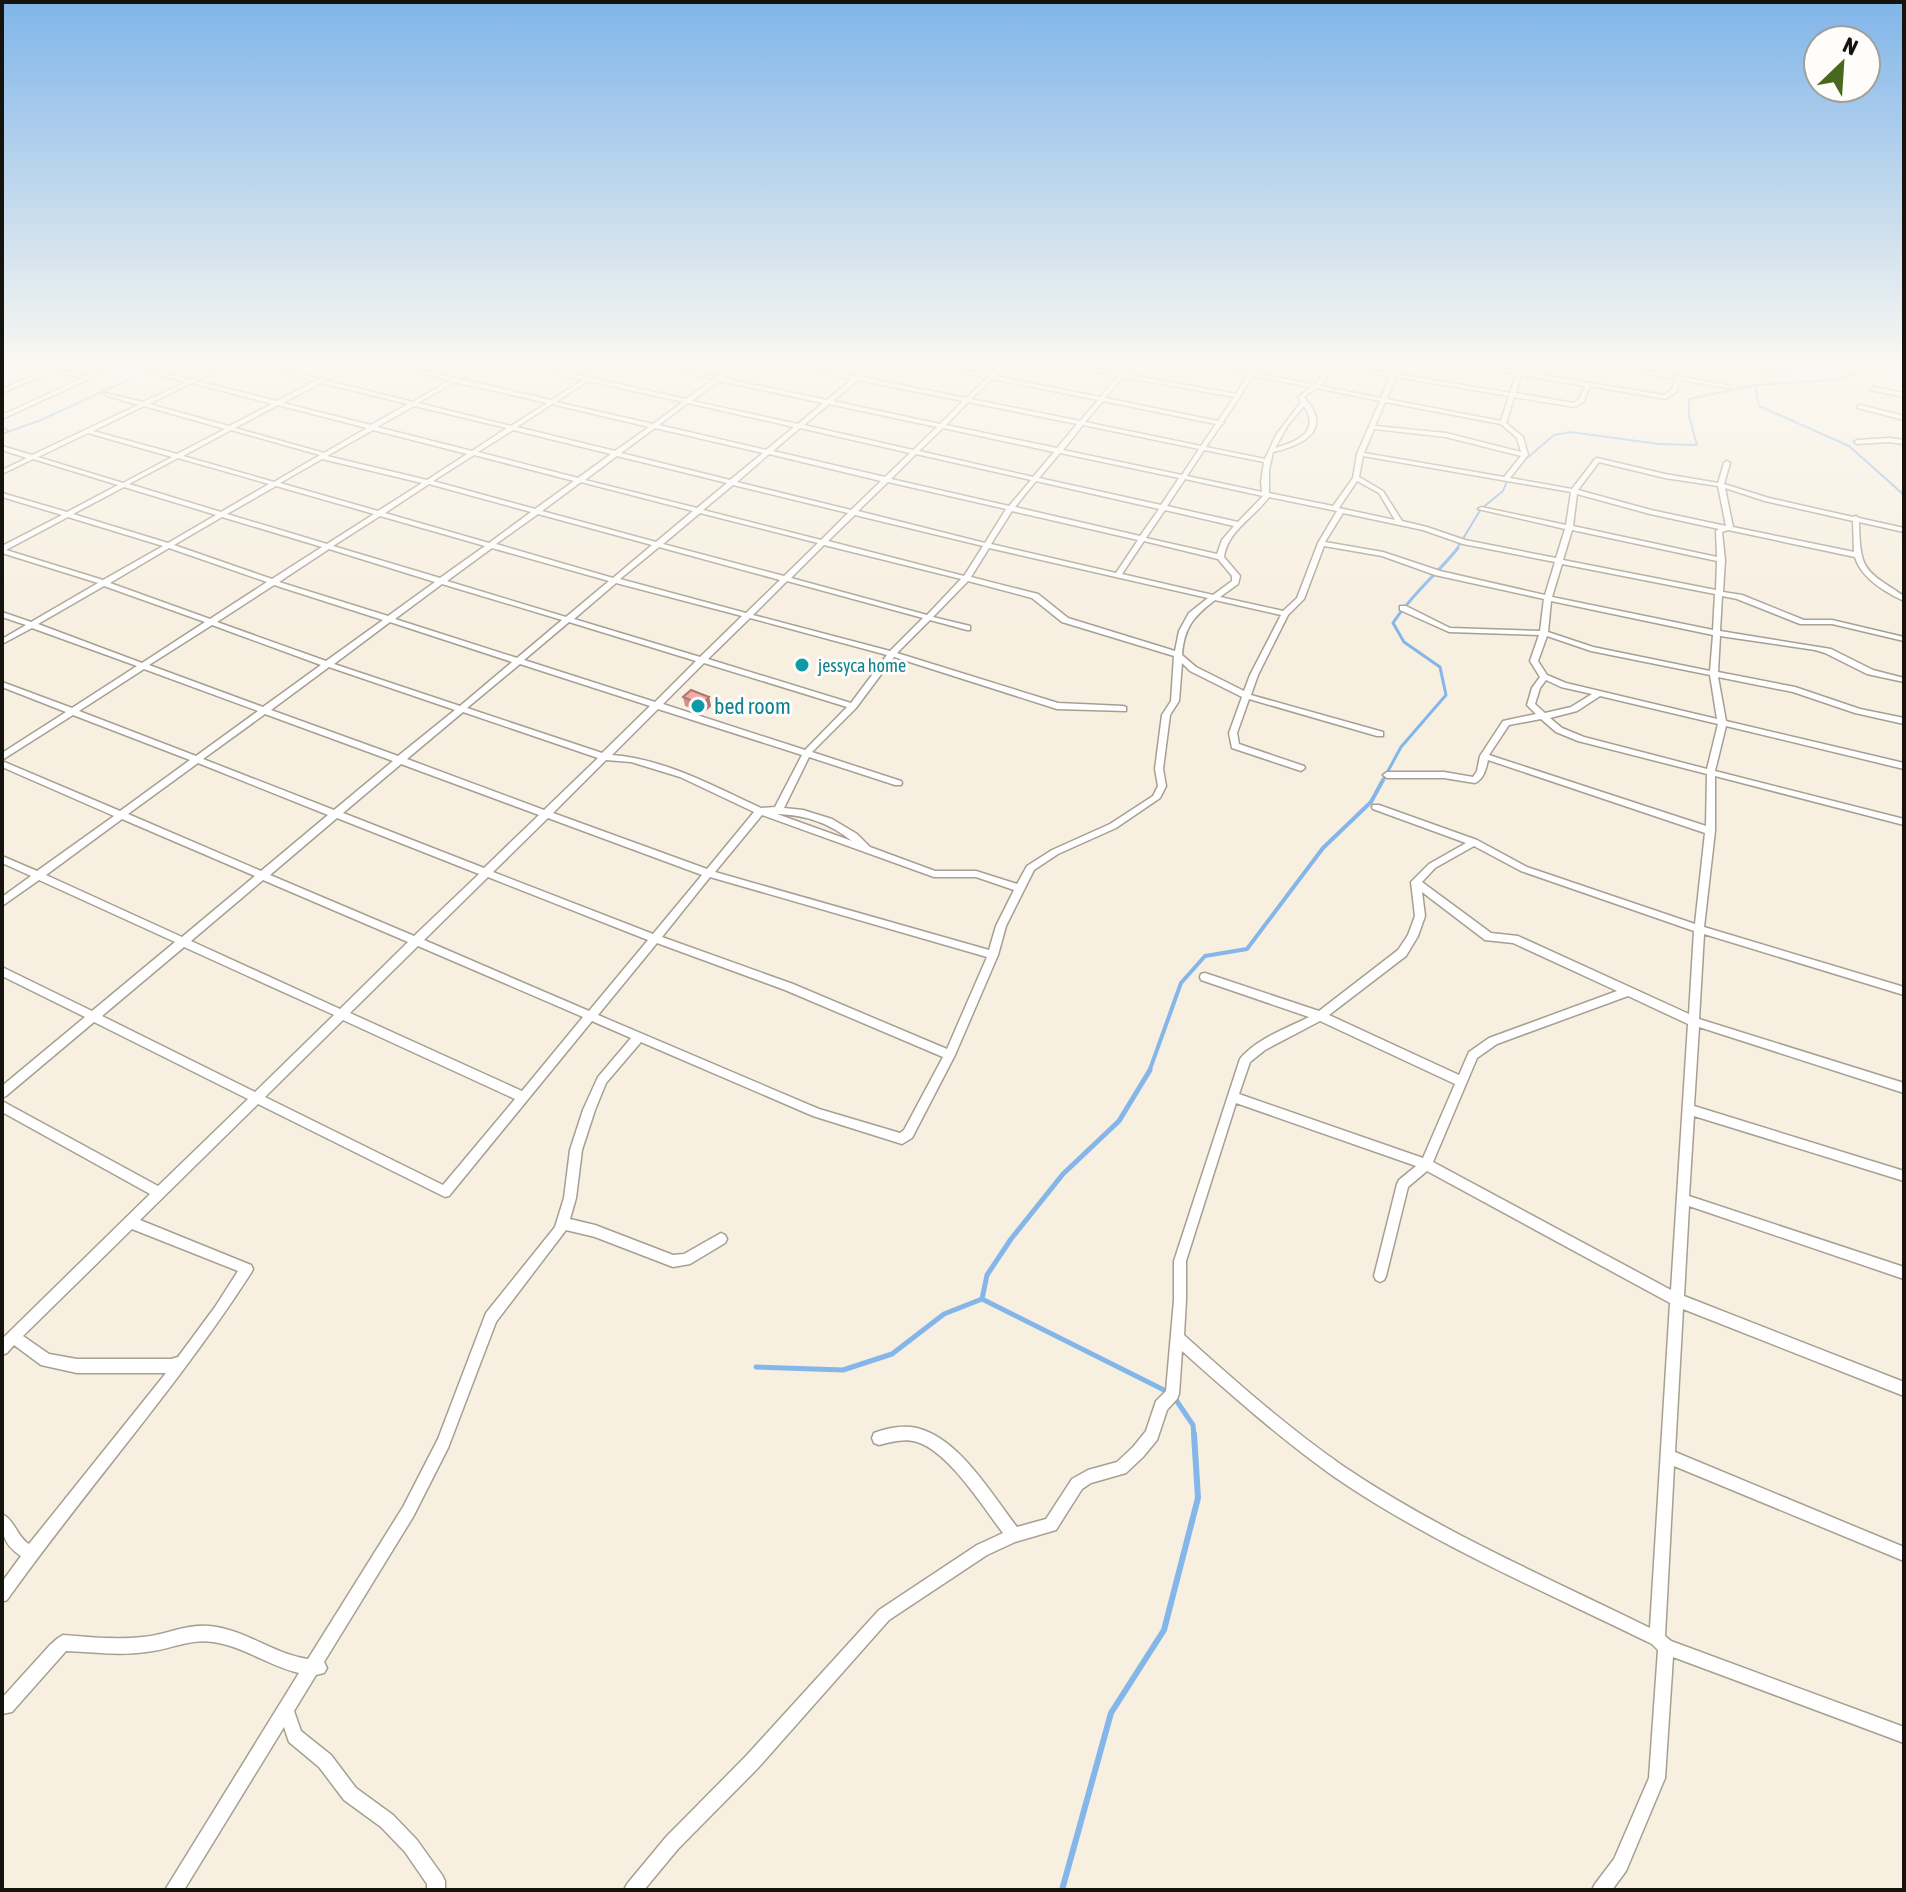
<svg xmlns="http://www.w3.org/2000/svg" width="1906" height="1892" font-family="'Asap Condensed',sans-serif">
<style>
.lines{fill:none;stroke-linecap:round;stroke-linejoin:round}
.stream-far4{stroke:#85b6ea;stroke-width:2}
.stream-far3{stroke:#85b6ea;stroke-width:3}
.stream-far2{stroke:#85b6ea;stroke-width:4}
.stream-far1{stroke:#85b6ea;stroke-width:5}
.stream{stroke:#85b6ea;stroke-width:6}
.street-casing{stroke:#a79f92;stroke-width:3}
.street{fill:#fff;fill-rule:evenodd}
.wall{fill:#d4918a}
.shaded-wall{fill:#ac7671}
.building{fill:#f6a9a1;stroke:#ac7671;stroke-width:2}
.culture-dot{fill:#0f9aa8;stroke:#fefdfa;stroke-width:3}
.labels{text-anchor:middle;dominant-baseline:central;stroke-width:6;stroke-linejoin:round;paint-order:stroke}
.far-culture-label{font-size:18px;fill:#0d838f;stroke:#fefdfa;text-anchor:start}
.culture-label{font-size:22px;fill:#0d838f;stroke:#fefdfa;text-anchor:start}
</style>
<rect width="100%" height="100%" fill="#f7efe0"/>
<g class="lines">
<g class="stream-far4">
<path d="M1755,385L1759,406L1849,446L1904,495"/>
<path d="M2,434L41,420L132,378L140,365"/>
<path d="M1520,464L1554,435L1570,432L1659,444L1697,445L1689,416V399L1755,385L1834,380L1880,365"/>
<path d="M1456,550L1481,509L1503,491L1509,476"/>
</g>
<path class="stream-far3" d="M1382,782L1401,747L1446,695L1440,667L1404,642L1393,623C1411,595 1437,574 1458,548"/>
<path class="stream-far2" d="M1149,1072L1181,983L1205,956L1247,949L1323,848L1371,802L1383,780"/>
<g class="stream-far1">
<path d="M1150,1070L1119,1121L1063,1174L1011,1239L987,1275L982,1299L1172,1394L1193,1425L1194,1436"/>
<path d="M756,1367L843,1370L892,1354L944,1314L982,1299"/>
</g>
<path class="stream" d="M1062,1890L1111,1713L1164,1630L1198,1498L1194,1434"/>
<g class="street-casing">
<g id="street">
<path d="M34,365L52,367L64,365L58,369L88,376L112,365H120L2,419V415L83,378L53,371L2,393V389L47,369Z"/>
<path d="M221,365H229L197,381L277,401L315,381L254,365H264L320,379L346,365H353L325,380L413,402L450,380L388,365H399L454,378L476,365H483L460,379L551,400L583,380L522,365H533L586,377L605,365H612L592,378L686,399L714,379L651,365H663L717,377L733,365H740L723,378L827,400L852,379L790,365H802L855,376L868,365H875L861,377L966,398L987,378L929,365H941L990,375L1000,365H1006L995,376L1100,397L1118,376L1067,365H1080L1121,373L1127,365H1133L1126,374L1236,394L1248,375L1202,365H1214L1250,372L1255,365H1261L1255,373L1315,385L1329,365H1344L1392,373L1395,365H1401L1397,374L1510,393L1516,374L1467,365H1481L1517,371L1519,365H1525L1523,372L1664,395L1671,390L1676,379L1602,365H1616L1730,386L1727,388L1681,380L1676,392L1665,399L1590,386L1584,401L1575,407L1514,397L1506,423L1523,437L1528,455L1510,478L1572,489L1595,459L1597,458L1665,474L1718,483L1724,463L1727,461L1730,463L1724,484L1769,498L1853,517L1856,516L1859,518L1904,528V532L1859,522C1860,572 1865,570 1904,596V601C1885,592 1861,578 1855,557L1728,530L1722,532L1725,560L1723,592L1742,595L1804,620H1832L1904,637V641L1832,624H1800L1737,599L1722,596L1720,631L1831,649L1873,670L1904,678V682L1867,674L1825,653L1815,650L1720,636L1718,672L1795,687L1860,709L1904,718V724L1855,713L1793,692L1718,677L1726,721L1904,763V769L1726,726L1715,771L1904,819V825L1715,776V831L1704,927L1904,987V995L1704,934L1699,1019L1904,1083V1093L1699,1027L1694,1106L1904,1171V1181L1694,1116L1689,1196L1904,1267V1279L1689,1206L1684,1296L1904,1382V1396L1683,1309L1675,1452L1904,1547V1561L1674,1466L1665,1636L1671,1641L1904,1727V1743L1673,1657L1665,1778L1626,1871L1612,1890H1592L1595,1884L1614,1859L1649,1778L1658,1650L1652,1644C1544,1591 1432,1544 1333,1476C1280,1438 1231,1395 1182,1351L1179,1394L1177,1399L1167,1410L1157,1440L1143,1457L1126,1473L1091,1483L1082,1489L1056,1530L1015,1542L987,1555L889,1620L758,1768L678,1849L644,1890H624L627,1884L666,1837L746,1756L879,1610L977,1545L1003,1533C983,1507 948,1451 917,1442C905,1438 891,1442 879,1445L874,1443L872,1438L874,1433C887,1428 903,1425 917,1428C959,1438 992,1495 1017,1527L1046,1519L1072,1479L1088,1470L1117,1462L1133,1447L1146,1431L1156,1401L1166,1391L1174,1300V1261L1240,1059C1256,1039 1287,1028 1309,1017L1201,980L1200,977L1201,974L1205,973L1319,1011L1398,950L1408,935L1415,916L1411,882L1429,864L1466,843L1373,809L1372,807L1373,805H1379L1477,840L1527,867L1695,924L1705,833L1488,760C1486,769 1484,779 1475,783L1444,778H1387L1383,775L1387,772H1444L1473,777L1477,771L1480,756L1503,721L1536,714L1527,705L1532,688L1540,677L1530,661L1539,635L1449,632L1400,610V606H1406L1450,628L1540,631L1544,599L1435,575L1382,556L1324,546L1304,599L1288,615L1258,675L1251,695L1383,732V736H1377L1249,699L1237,733L1239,744L1304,766L1305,768L1301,771L1232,748L1229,733L1242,697L1190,671L1182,663L1179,701L1170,715L1163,769L1166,786L1160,798L1116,828L1058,854L1034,870L1006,926L998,955L955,1055L912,1138L902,1144L813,1116L641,1042L606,1083L595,1110L582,1150L576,1198L570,1219L595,1225L673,1255L684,1254L721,1233L725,1235L727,1239L725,1243L690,1264L673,1267L595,1237L566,1230L496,1322L448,1448L413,1517L324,1662L327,1668L324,1673L316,1675L294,1711L301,1731L331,1755L356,1788L393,1815L417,1840L442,1875L445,1881V1890H427V1884L405,1852L381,1827L344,1800L319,1767L289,1742L284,1727L184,1890H165L299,1673C269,1666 243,1646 213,1642C190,1638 169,1650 146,1652C120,1656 93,1652 66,1651L12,1712L2,1714V1698L50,1645L58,1638L63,1635C90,1637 116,1640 143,1637C165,1635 186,1624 209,1626C245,1629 273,1654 308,1659L403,1507L438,1439L486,1313L555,1227L564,1198L570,1150L583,1110L598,1077L631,1038L592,1021L449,1196L445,1197L258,1104L140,1220L251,1265L253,1269L251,1273C177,1388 86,1489 7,1600L2,1602V1582L21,1556C3,1544 2,1534 2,1514C15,1520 17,1537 29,1544L166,1373H77L41,1365L14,1345L7,1353L2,1355V1339L150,1194L2,1112V1101L158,1186L248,1099L94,1022L6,1096L2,1098V1086L85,1017L2,976V967L92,1011L175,942L39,880L2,906V897L31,876L2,863V856L37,871L114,816L2,767V761L120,811L190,760L73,715L2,760V753L66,712L2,687V682L72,708L137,666L32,628L2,644V639L26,625L2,617V612L31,622L98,583L2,553V546L62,515L2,497V493L67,512L118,485L33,459L2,474V470L27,458L2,450V446L32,455L138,405L105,395V393L143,402L186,382L148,372V370L191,380ZM1334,367L1390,376L1381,398L1320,386ZM1521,375L1585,386L1579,399L1574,403L1516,393ZM1253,376L1311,387L1298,397L1301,402L1276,435L1265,459L1206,447L1221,425L1224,423L1223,422ZM1123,377L1234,397L1218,421L1105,398ZM1396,377L1509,396L1501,421L1387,399ZM992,379L1098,400L1080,421L971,399ZM858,380L963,401L940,424L833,401ZM588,381L683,402L653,424L556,402ZM719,381L823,403L798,424L692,401ZM455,382L547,403L511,426L418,403ZM192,383L272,404L229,426L149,404ZM321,383L408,404L371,425L283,403ZM1317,388L1380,401L1357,454L1353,478L1333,506L1269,493V470L1273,452C1291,448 1323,438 1315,414C1313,408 1308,402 1304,397ZM1103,401L1216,424L1201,446L1085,422ZM968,402L1077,424L1057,448L946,425ZM1385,402L1501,424L1517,438L1521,452L1446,433L1375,426ZM688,403L794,427L766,450L659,425ZM552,404L649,427L615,451L517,427ZM829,404L937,427L913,450L804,425ZM278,405L367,428L324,453L235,428ZM144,406L225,429L177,454L93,431ZM414,406L507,428L472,451L377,427ZM1304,406C1321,432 1296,442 1275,448L1288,425ZM1083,425L1199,449L1182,475L1063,450ZM655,428L763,453L730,480L621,453ZM800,428L910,453L885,477L773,451ZM943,428L1054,452L1033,477L919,451ZM1374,429L1446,437L1521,456L1504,477L1364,453ZM231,430L320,455L274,482L183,456ZM373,430L467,454L427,480L327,456ZM513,430L611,454L578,478L478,452ZM88,433L172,457L123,483L38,457ZM1204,450L1264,462L1261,482L1262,492L1187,476ZM1060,453L1179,478L1161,505L1039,478ZM769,454L881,481L851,510L737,482ZM916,454L1031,480L1009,506L891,479ZM474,455L574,481L535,509L433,481ZM617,456L727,483L697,508L585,480ZM1363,456L1571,492L1566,525L1481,507L1478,509L1565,529L1556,558L1465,540L1427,527L1402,521L1383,491L1359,477ZM178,458L269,484L221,512L129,484ZM322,459L422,483L378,511L280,483ZM1599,462L1665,478L1718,486L1726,526L1651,510L1578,490ZM1185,479L1263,496L1238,522L1167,506ZM1036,481L1159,509L1140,536L1015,507ZM1357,481L1379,493L1395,520L1339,508ZM581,482L693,511L656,542L542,511ZM888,482L1006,509L985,543L858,511ZM429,484L531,512L489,543L385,513ZM733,485L848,513L821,540L703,510ZM276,486L374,514L327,544L227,514ZM124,487L216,515L168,543L73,514ZM1725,488L1765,501L1853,521L1854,552L1733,527ZM1577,494L1650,514L1719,529L1716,531L1717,557L1573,526ZM1269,497L1337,511L1318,543L1297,598L1283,611L1220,597L1238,584L1240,576L1224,557C1228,530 1254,518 1269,497ZM1165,510L1234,526L1222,540L1217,554L1146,538ZM1012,511L1138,540L1116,573L991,544ZM700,513L818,543L784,576L663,544ZM1343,513L1423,530L1463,544L1555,562L1545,595L1440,571L1383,552L1325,542ZM538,514L652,545L613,578L496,544ZM855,515L983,546L964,576L828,541ZM380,516L485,546L440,578L333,546ZM68,517L163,546L103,580L6,550ZM222,517L322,547L272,579L174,545ZM1572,530L1717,561L1716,590L1563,560ZM1144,541L1218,559L1232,576V581L1213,595L1122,574ZM824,545L961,579L927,615L791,578ZM659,547L780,580L746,613L620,579ZM169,548L267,582L210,619L110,583ZM492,548L609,581L566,617L447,581ZM989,548L1208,598L1189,613L1179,631L1175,651L1068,618L1038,594L971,577ZM329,549L435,582L388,616L279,582ZM1562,564L1715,594L1713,630L1552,597ZM787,581L923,618L890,651L753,615ZM968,581L1032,598L1062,622L1174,656L1171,701L1162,715L1155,769L1158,786L1153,796L1110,824L1052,850L1027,866L1017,884L976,871H935L870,847L857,834L832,819L803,810L784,808L809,757L895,785H901L902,783L901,781L812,752L856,708L894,657L1057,709L1126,711V707L1123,706L1058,703L897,653L930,620L967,630H970V626L933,617ZM616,583L742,616L700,657L574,619ZM442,584L562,620L517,658L395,619ZM274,585L383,620L326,661L217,622ZM104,586L205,622L142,663L38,624ZM1215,600L1281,615L1250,675L1244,691L1196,667L1182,655C1184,627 1194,616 1215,600ZM1551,601L1713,635L1710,671L1593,647L1548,632ZM750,618L887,655L851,703L708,659ZM390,622L512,662L460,706L334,664ZM569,622L696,661L655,702L524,660ZM212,625L321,665L263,707L149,665ZM1547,636L1591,651L1710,675L1717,719L1566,683L1547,675L1538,661ZM704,663L847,707L805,750L663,704ZM520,664L650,706L602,753L467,708ZM329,667L455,710L398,756L271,710ZM144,669L258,711L196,756L79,711ZM1546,680L1561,687L1592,694L1571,707L1545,713L1535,704L1540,688ZM1600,696L1718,724L1707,769L1584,737L1562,728L1550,718L1577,711ZM658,709L802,755L775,807L761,808C713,786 665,759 612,755ZM463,712L598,758L544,810L407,759ZM265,714L393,761L334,810L203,759ZM1541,719L1556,732L1578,741L1707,774L1706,826L1489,755L1509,725ZM606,760L631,762L680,777L754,812L707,869L553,813ZM198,763L328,815L261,871L128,814ZM401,764L539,815L484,868L343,813ZM777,814C806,815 829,823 852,841ZM762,815L934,877H976L1014,890L996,926L989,950L715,872ZM337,818L479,874L414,936L270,875ZM548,818L702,875L653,934L493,872ZM122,819L255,876L182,937L46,875ZM1474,846L1521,871L1694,931L1689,1014L1518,936L1491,933L1422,882L1435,868ZM488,877L648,940L589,1011L424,940ZM710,877L987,957L947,1049L793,984L662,937ZM263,880L408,942L340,1009L191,941ZM1422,892L1485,940L1513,943L1617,991L1489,1038L1469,1052L1459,1075L1329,1015L1406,956L1418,936L1425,916ZM657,943L785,990L943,1057L904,1130L900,1133L819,1109L598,1015ZM418,946L583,1017L522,1091L350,1013ZM184,947L334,1015L255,1092L102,1016ZM1628,996L1688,1024L1671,1290L1433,1162L1477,1058L1497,1044ZM343,1020L515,1099L443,1185L265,1097ZM1320,1021L1455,1084L1423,1158L1239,1094L1250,1062L1265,1050ZM1236,1103L1416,1166L1399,1180L1397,1184L1374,1276L1376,1280L1380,1282L1384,1280L1386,1276L1408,1187L1427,1171L1670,1303L1650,1628C1547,1577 1439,1531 1343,1466C1287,1427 1235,1381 1184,1335L1186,1300V1261ZM132,1229L238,1271L215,1307L178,1357L171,1359H77L49,1354L23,1336Z"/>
<path d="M1726,365H1740L1788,374L1785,376Z"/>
<path d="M1862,365H1877L1904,369V373Z"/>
<path d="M1873,387L1904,393V397L1871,390L1870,389Z"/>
<path d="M1860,405L1904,416V420L1858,408L1857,407Z"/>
<path d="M2,429L6,430L7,431L2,433Z"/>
<path d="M1889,438L1904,440V444L1889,442L1857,444L1854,442L1857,440Z"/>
</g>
</g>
<use href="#street" class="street"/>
</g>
<path class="wall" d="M683,697H709L711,706L704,713L685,706Z"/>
<path class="shaded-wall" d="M709,697L711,706L704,713L702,705Z"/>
<path class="building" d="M691,690L709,697L702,705L683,697Z"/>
<linearGradient id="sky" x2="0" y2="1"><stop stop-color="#80b5e9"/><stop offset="0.58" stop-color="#fbf8f1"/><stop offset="1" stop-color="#fbf8f1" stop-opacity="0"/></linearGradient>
<rect width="1906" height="630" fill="url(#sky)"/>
<g class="culture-dot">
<circle cx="802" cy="665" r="8"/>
<circle cx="698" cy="706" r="8"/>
</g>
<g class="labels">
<g class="far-culture-label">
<text x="818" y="665">jessyca home</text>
</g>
<g class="culture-label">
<text x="714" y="706">bed room</text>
</g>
</g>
<rect width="1906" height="1892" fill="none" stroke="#15130e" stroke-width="8"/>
<g transform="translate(1842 64) rotate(25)"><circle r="38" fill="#fefdfa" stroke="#a19f9c" stroke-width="2"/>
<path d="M0-6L14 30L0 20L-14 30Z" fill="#4a681d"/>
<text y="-12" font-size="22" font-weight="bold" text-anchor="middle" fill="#15130e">N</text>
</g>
</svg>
